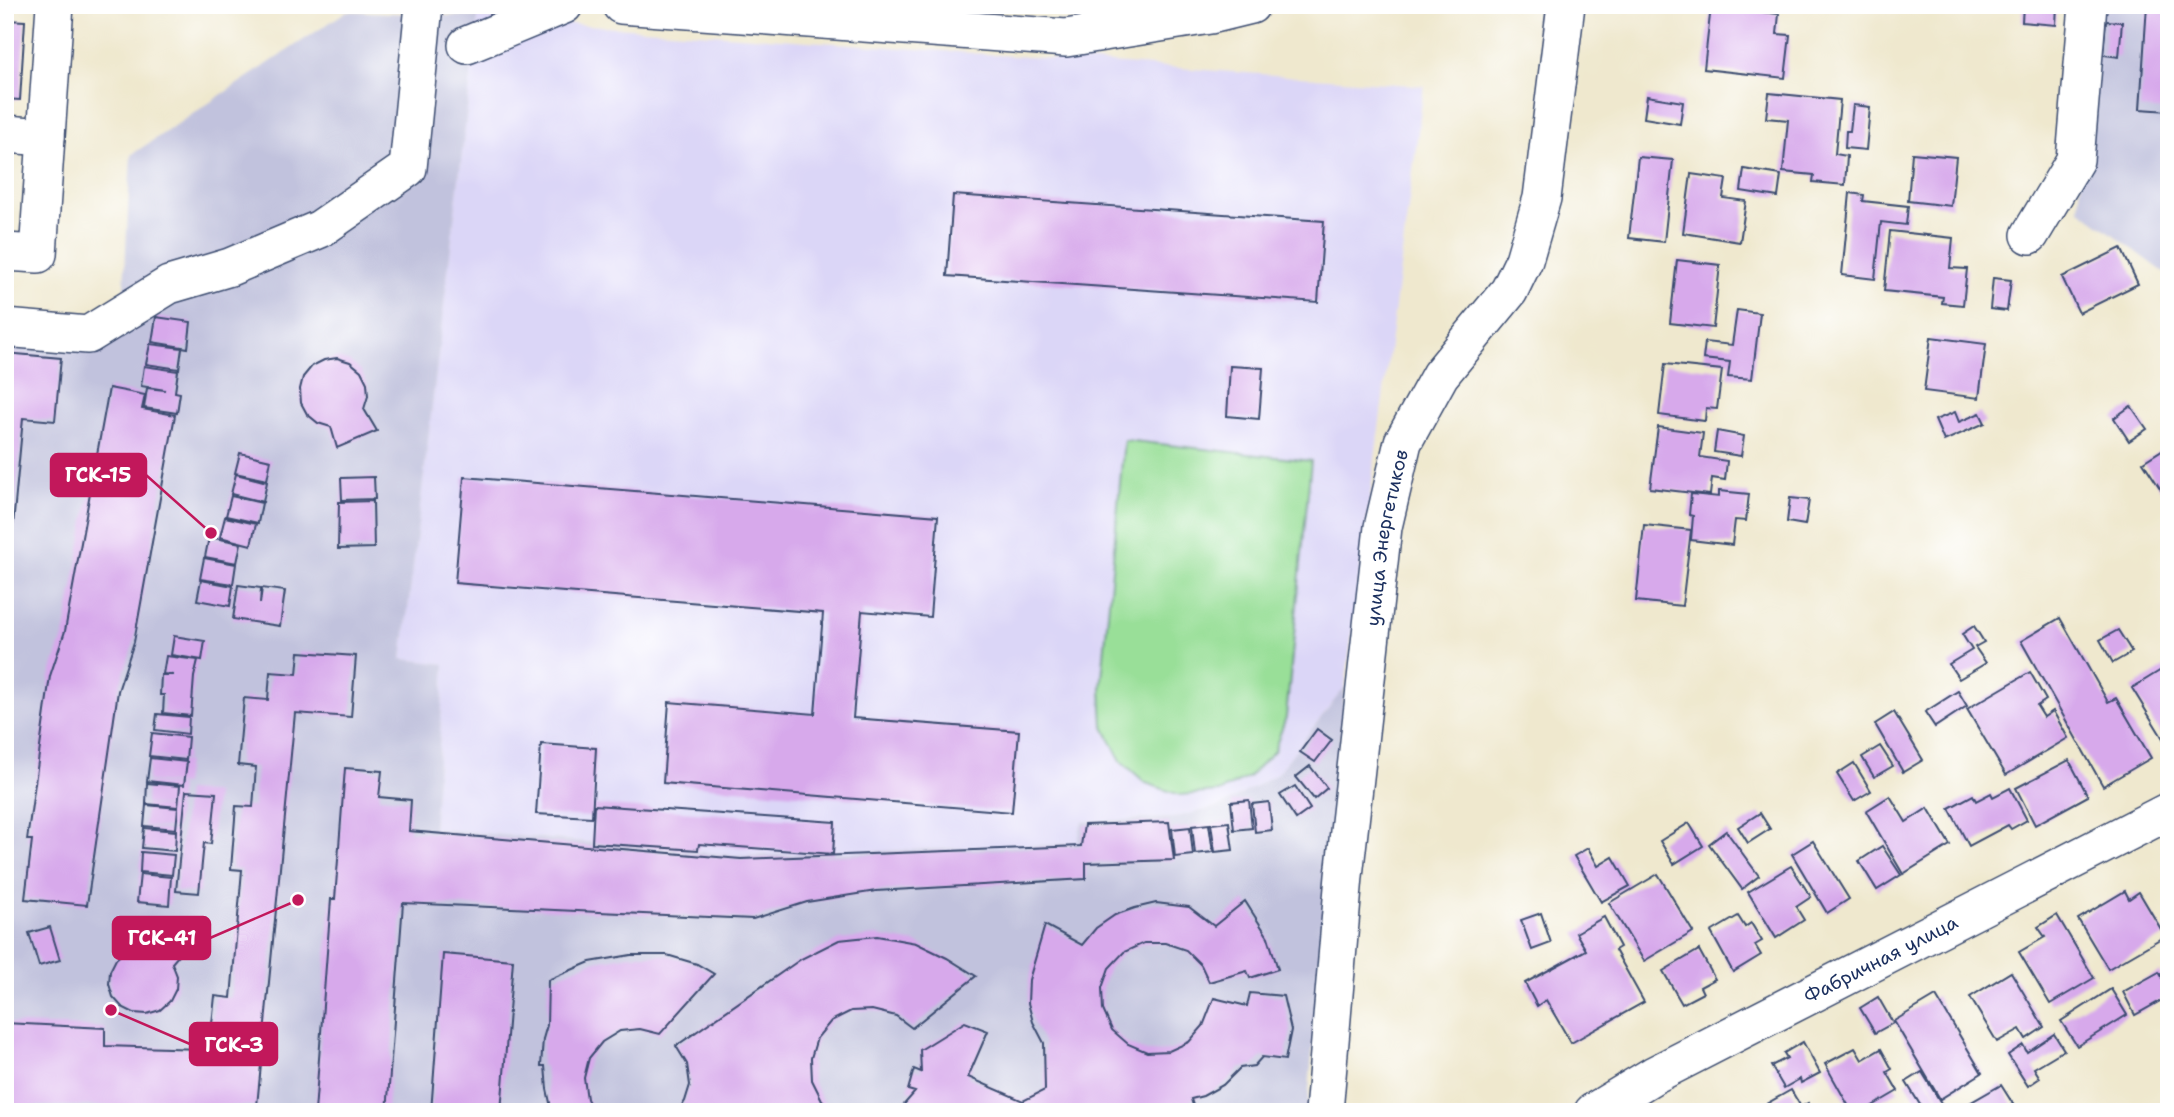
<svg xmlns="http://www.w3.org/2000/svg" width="2174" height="1117" font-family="'Shantell Sans',sans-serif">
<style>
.built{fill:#dbd6f7}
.industrial{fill:#c1c2dd}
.green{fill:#99df98;stroke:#5a877b;stroke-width:2}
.building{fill:#d7a9eb}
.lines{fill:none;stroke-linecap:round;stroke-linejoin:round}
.minor-casing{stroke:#3b4b6f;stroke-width:40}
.minor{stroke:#fff;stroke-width:37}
.labels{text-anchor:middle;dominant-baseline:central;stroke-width:5;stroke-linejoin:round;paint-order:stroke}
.street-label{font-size:19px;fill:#1b2f5e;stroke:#fff}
.leader{fill:none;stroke:#c2185b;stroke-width:2.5}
.callout-dot{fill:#c2185b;stroke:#fff;stroke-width:2.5}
.callout{fill:#c2185b;stroke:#c2185b;stroke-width:2.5}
.callout-label{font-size:21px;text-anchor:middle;font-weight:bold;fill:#fff}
</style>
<rect width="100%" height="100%" fill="#fff"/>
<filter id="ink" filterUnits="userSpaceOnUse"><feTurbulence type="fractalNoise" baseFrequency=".0143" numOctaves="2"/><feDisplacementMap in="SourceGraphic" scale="14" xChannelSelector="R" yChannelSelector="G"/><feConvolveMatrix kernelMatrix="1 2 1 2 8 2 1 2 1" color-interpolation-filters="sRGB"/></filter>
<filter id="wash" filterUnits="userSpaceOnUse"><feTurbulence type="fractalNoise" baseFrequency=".00686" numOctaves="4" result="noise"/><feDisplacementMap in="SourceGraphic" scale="28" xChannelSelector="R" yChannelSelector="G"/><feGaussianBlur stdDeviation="1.57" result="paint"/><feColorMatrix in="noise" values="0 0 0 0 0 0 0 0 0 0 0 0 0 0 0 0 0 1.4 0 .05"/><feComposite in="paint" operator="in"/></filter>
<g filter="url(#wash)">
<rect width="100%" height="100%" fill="#efe8ce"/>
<path class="built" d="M478,17L1424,86L1345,687L1276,775L1221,806L1173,818L1082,822L1078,844L745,856L433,829L445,664L402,659Z"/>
<g class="industrial">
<path d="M2093,5H2169V276L2079,209Z"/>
<path d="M347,11L478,17L402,659L445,664L433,829L745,856L1077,844L1082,822L1173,818L1221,806L1276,775L1345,687L1307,1112H5V315L122,325L131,155Z"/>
</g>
<path class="green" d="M1124,440L1311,461L1286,717L1274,751L1249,777L1219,792L1180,795L1146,783L1121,761L1103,725L1101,689Z"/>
<g id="blocks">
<g class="building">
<path d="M2023,5H2057L2056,25L2022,22Z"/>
<path d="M2147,5H2169V111L2140,109Z"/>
<path d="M1711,6L1779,14L1777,34L1790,35L1785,78L1704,69Z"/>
<path d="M5,20L25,21L20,100L5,99Z"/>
<path d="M2106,21L2122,22L2119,57L2103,55Z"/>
<path d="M1769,93L1840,100L1835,154L1847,156L1845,185L1813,182L1814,175L1783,172L1788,120L1766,118Z"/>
<path d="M1647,96L1683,102L1680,124L1644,118Z"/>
<path d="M1853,105L1870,107L1866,150L1845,148L1846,131H1850Z"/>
<path d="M1912,153L1956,157L1951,206L1908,201Z"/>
<path d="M1638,157L1673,160L1664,242L1629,238Z"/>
<path d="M1744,169L1781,175L1778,197L1741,191Z"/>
<path d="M1691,174L1726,179L1723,198L1746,201L1740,242L1683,233Z"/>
<path d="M1850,193L1864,195L1863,201L1908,206L1906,225L1881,222L1875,279L1842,275Z"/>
<path d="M953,195L1324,221L1318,302L947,276Z"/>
<path d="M1890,231L1953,238L1950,268L1967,269L1963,305L1942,303L1943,297L1884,291Z"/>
<path d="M2121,248L2138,284L2079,313L2062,277Z"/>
<path d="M1677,260L1720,265L1713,328L1670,323Z"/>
<path d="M1993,278L2011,280L2007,311L1990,309Z"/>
<path d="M1737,310L1760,313L1752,379L1728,377L1730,362L1703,359L1705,342L1732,345Z"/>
<path d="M156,317L191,322L188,348L152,342Z"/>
<path d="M1931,337L1986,344L1979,398L1924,391Z"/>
<path d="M150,344L182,348L179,369L146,364Z"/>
<path d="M5,353L61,358L55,421L23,418L7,590H5Z"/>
<path d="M337,358L350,362L361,371L367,383L368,396L364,409L377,431L337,448L331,427L318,423L307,414L301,403L300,389L303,377L312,366L324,360Z"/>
<path d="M1665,364L1722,370L1717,409L1706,408L1705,421L1659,415Z"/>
<path d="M144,366L178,371L175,392L180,393L177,413L144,408L147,388L165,390L141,386Z"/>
<path d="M1230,366L1263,368L1259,419L1227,416Z"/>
<path d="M109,388L145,395L142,409L175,415L134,642L118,691L87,905L25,899L32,840H27L50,676L65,631Z"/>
<path d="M2131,406L2147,429L2129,441L2114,418Z"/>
<path d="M1955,412L1959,422L1980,413L1985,423L1944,441L1935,420Z"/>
<path d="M1658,427L1703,433L1700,457L1727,461L1725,480L1712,478L1710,495L1650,488Z"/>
<path d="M1717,431L1744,436L1741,456L1714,452Z"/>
<path d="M2162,450L2169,461V502L2143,462Z"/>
<path d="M240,453L271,460L267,480L235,473Z"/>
<path d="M236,474L267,482L263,502L231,494Z"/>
<path d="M374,477L375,499L342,500L341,478Z"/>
<path d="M464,477L938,516L930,617L862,611L853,718L1019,731L1012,812L663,783L669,702L815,714L823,613L455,583Z"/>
<path d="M1719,491L1749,494L1746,521L1735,520L1732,545L1691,540L1693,516L1689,515L1691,494L1719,497Z"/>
<path d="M231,496L262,503L258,523L226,516Z"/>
<path d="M1790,498L1809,500L1805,525L1787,522Z"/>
<path d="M373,501L374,548L338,549L339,502Z"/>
<path d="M225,517L256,524L251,545L220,537Z"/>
<path d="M1644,525L1691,530L1682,606L1636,601Z"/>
<path d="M209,537L241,543L237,563L205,557Z"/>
<path d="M204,558L236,564L233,584L200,579Z"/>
<path d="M201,580L233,586L230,606L197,600Z"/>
<path d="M238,585L261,588L260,604L262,588L285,591L280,626L233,619Z"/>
<path d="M2060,618L2108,702L2116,698L2151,758L2103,786L2021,641Z"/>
<path d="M1974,626L1984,642L1975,647L1986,663L1959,679L1949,664L1972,650L1962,634Z"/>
<path d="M2118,630L2132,652L2113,663L2100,640Z"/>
<path d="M174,636L205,641L202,660L171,655Z"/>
<path d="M299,652L356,656L351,717L295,713L257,1106H5V1023L105,1028V1046L233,1050L234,1027L212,1024L215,996L231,998L242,870L231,869L236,806L253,807L256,767L238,765L244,698L268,700L270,672L297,674Z"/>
<path d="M166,656L198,660L194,677L191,716L163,713L164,695H160L161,675H173L163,674Z"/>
<path d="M2166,667L2169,671V744L2167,745L2132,688Z"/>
<path d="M2030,672L2046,700L2037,706L2044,717L2053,711L2068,738L2006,775L1967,709Z"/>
<path d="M1958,691L1967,706L1935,727L1925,712Z"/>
<path d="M1894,712L1923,760L1903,772L1875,724Z"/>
<path d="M157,714L189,717L188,734L155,730Z"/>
<path d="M1317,729L1332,740L1315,762L1300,752Z"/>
<path d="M152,733L188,737L186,760L149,756Z"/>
<path d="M541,744L596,748L592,817L536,814Z"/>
<path d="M1880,746L1893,766L1874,777L1862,757Z"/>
<path d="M150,758L187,762L184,785L147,781Z"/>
<path d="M2069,760L2088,796L2035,825L2016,788Z"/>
<path d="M1854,763L1871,791L1854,801L1837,774Z"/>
<path d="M1310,766L1327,788L1314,799L1296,777Z"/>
<path d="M345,768L382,771L379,797L411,800L409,831L741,859L1081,846L1084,825L1169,822L1174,860L1086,863V879L876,891L807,902L753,919L403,903L387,1112H315L331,899H335Z"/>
<path d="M147,783L180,786L178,807L146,804Z"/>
<path d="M1295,786L1310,809L1296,819L1280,795Z"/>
<path d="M2010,788L2027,820L2011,829L2008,825L1969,846L1949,808L1973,795L1976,801L1991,793L1993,797Z"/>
<path d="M186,791L216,793L211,844L204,843L199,893L176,891Z"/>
<path d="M1890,796L1906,822L1928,808L1950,845L1903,874L1866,811Z"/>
<path d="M1249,800L1252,828L1234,830L1231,802Z"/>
<path d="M1269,802L1272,830L1255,832L1252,804Z"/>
<path d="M146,805L178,808L176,829L144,826Z"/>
<path d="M594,805L835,822L833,854L699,844L698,850L592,843Z"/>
<path d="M1760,813L1770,829L1748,843L1738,827Z"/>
<path d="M1229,822L1233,850L1215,852L1211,824Z"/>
<path d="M1689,823L1703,846L1674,864L1660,841Z"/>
<path d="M1209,824L1213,852L1195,854L1192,826Z"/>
<path d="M1190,827L1193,855L1175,857L1172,829Z"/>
<path d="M144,828L176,831L175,851L142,848Z"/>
<path d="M1726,831L1759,876L1742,889L1709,844Z"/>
<path d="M1813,841L1849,899L1827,913L1792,854Z"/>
<path d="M1882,846L1901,875L1877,890L1859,861Z"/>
<path d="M1588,848L1598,866L1613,857L1630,886L1601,902L1574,856Z"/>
<path d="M141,852L174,855L172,875L140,872Z"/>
<path d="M1791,866L1811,897L1796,907L1804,920L1776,938L1748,892Z"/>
<path d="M140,874L171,877L169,905L137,902Z"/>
<path d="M1658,874L1693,932L1644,961L1609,903Z"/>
<path d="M2125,891L2129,899L2139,892L2165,936L2108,969L2078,919Z"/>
<path d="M1245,901L1268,937L1278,969L1250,978L1247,971L1209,982L1201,965L1186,950L1165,943H1144L1124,952L1109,968L1102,988L1103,1010L1112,1030L1128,1044L1147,1052L1169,1051L1189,1042L1203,1026L1214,998L1247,1006L1250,993L1283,996L1291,1030L1285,1060L1262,1057L1254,1066L1240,1068L1223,1085L1203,1096L1191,1099L1195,1112H895L900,1109L915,1092L908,1090L914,1069L921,1072L920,1050L965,1022L988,1031L968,1077L1023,1101L1045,1090L1044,1043L1033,1022L1028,1003L1029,980L1045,925L1082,945L1096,928L1115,915L1135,908L1156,903L1189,907L1214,926Z"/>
<path d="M1541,913L1551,943L1532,950L1521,920Z"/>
<path d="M2057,915L2094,978L2050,1004L2019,952L2045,937L2038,927Z"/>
<path d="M1738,916L1745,927L1751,923L1762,941L1755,945L1761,955L1733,972L1711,932Z"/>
<path d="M1604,917L1620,947L1615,950L1644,1002L1571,1043L1546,1000L1537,1006L1525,983L1586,950L1576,933Z"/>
<path d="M147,923L184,949L172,963L177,976L176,989L170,1001L160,1010L147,1014L134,1013L122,1007L113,997L109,984L110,971L116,959L126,950Z"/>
<path d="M50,927L60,960L39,966L29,933Z"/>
<path d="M877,936L916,943L947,958L976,976L912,1028L896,1016L872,1010L851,1011L831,1021L817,1038L811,1058L812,1080L822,1100L836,1112H678L685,1101L690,1085L687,1064L676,1046L801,959L839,940Z"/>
<path d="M1699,950L1715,979L1700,987L1703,993L1682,1004L1663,971Z"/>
<path d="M443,954L513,960L501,1112H431Z"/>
<path d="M631,955H667L697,964L714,974L660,1034L640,1029L620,1031L602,1042L589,1058L584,1078L587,1099L594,1112H552L547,1089L545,1066H541L543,1039L547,1025L548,980L590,962Z"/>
<path d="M2011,972L2044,1027L2026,1039L2020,1029L1997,1042L1970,997Z"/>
<path d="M2159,972L2169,989V996L2135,1015L2123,992Z"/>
<path d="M2111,989L2127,1015L2077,1046L2061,1021Z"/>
<path d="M1936,996L1982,1073L1940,1099L1894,1021Z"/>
<path d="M1878,997L1893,1023L1875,1033L1860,1008Z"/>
<path d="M2054,1034L2064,1050L2034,1068L2040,1078L2028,1086L2008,1055L2023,1045L2027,1052Z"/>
<path d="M1803,1042L1820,1073L1801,1083L1800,1079L1784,1088L1771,1066L1787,1058L1784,1053Z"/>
<path d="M1855,1048L1862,1060L1881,1049L1892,1069L1887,1072L1898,1091L1862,1112H1852L1825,1064Z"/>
<path d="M1922,1072L1938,1098L1946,1112H1915L1922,1108L1906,1082Z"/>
<path d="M2001,1085L2013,1104L2000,1112H1972L1968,1104Z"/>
<path d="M1791,1090L1801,1107L1808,1103L1812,1112H1752Z"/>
</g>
</g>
</g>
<g filter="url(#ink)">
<use href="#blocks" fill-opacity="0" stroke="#3b4b6f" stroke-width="2"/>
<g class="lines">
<g class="minor-casing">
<g id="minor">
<path d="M621,5L1066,38L1210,15L1251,5"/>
<path d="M467,45L564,5"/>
<path d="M5,134L46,137"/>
<path d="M2030,235L2075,160L2088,5"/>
<path d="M5,252L38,254L55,5"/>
<path d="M5,328L88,335L169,285L230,267L320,229L408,168L424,5"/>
<path id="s1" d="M1324,1112L1344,876L1383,527L1403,442L1440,375L1509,291L1524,260L1542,198L1566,5"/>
<path id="s2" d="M1593,1112L1654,1075L2169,811"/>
</g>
</g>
<use href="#minor" class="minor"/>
</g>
</g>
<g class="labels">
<g class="street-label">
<text stroke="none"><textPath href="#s1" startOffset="578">улица Энергетиков</textPath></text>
<text stroke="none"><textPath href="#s2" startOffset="326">Фабричная улица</textPath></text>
</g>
</g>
<path class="leader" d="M211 533L146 475M298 900L210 938M111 1010L190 1044"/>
<g class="callout-dot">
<circle cx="211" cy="533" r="7"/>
<circle cx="298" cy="900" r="7"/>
<circle cx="111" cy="1010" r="7"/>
</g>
<g class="callout">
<rect x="51" y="454" width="95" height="42" rx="7"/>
<rect x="113" y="917" width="97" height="42" rx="7"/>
<rect x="190" y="1023" width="87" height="42" rx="7"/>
</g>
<g class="callout-label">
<text x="98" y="482">ГСК-15</text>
<text x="162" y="945">ГСК-41</text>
<text x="234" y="1052">ГСК-3</text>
</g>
<rect width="2174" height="1117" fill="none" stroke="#fff" stroke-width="28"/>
</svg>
